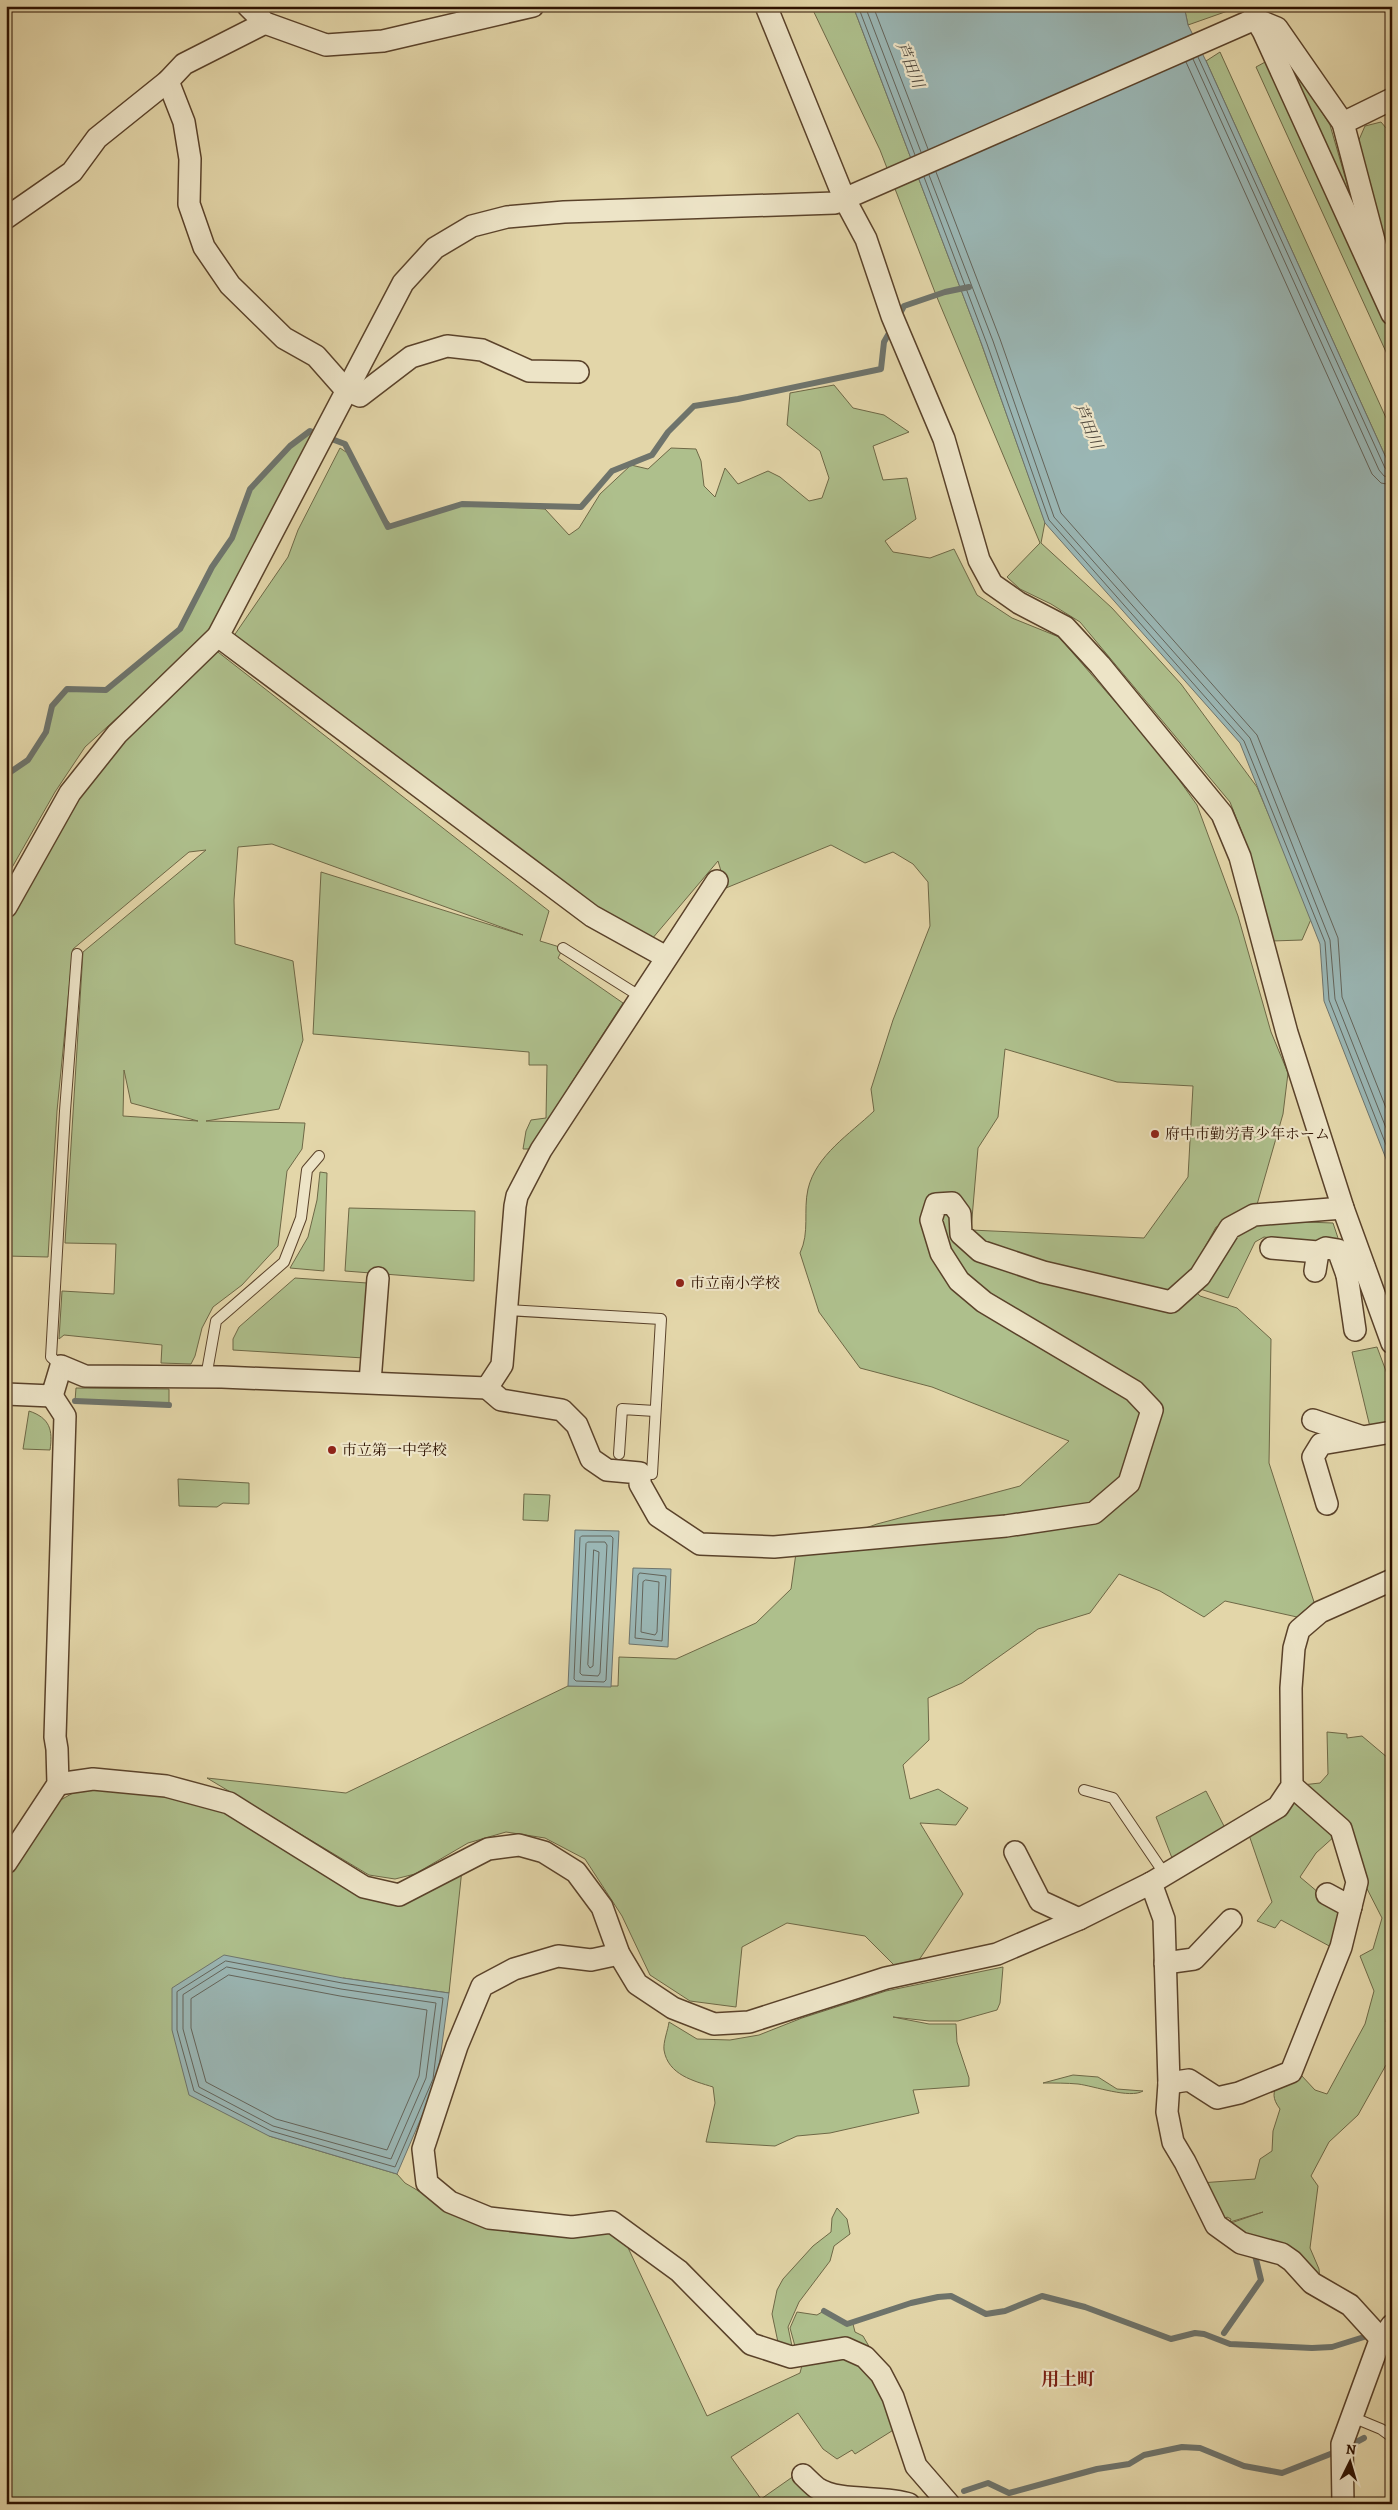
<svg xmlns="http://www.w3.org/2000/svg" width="1398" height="2510" font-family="Alegreya,'Noto Serif JP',serif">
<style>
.green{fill:#aebf8c;stroke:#6e6846;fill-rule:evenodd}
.water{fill:#9ab6b4;stroke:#6e746c}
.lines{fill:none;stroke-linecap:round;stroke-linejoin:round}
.shore{stroke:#64645a;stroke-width:1}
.stream{stroke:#6e746c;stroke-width:6}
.lane-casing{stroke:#5a422a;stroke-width:12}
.street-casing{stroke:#5a422a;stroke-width:24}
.lane{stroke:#ede4c7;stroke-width:10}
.street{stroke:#ede4c7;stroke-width:21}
.poi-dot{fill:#8f2418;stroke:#ede4c7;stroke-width:2}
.labels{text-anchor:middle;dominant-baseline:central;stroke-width:4.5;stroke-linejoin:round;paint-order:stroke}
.poi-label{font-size:15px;fill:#2d1100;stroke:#ede4c7;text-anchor:start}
.water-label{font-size:16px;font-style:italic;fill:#534b3f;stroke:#ede4c7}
.quarter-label{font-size:18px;font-weight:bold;fill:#7a1f14;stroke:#ede4c7}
</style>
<rect width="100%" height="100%" fill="#e3d6a9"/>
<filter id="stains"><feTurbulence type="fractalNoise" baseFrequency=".004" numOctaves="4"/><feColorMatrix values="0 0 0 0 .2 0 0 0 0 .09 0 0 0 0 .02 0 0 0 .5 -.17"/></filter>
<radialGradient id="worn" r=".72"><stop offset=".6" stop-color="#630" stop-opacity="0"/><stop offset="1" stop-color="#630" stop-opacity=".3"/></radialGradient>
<g class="green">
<path d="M811,6H853L979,337L1045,522L1041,543L1112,608L1181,684L1257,787L1312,917L1302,940L1272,941L1244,838L1230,802L1080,622L1051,604L1020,589L1007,577L1040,543L936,295L880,150Z"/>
<path d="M1184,6H1239V7L1188,25Z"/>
<path d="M1283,51L1330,125L1359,225Z"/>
<path d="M1220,52L1392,431V471L1206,61Z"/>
<path d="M1267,61L1392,335V365L1256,67Z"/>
<path d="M1381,122L1392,135V211L1390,213L1392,217V255L1382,235L1358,142L1365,126Z"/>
<path d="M834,385L853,408L884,415L909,432L873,446L883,480L907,478L916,519L885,541L893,552L930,558L954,549L977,595L1012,618L1059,637L1162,756L1197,805L1238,916L1271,1032L1288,1073L1283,1114L1254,1215L1216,1227L1186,1281L1200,1296L1237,1308L1271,1339L1269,1463L1314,1602L1297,1617L1225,1601L1204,1617L1160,1591L1119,1574L1090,1613L1038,1629L962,1683L928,1698L929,1740L903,1765L910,1799L938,1789L968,1808L956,1825L920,1823L963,1894L919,1960L894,1965L865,1936L787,1923L742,1947L736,2007L690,2001L650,1975L622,1916L585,1859L545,1838L506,1832L468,1843L415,1874L395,1879L369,1875L207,1778L346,1793L568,1686H618L619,1657L676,1659L756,1623L791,1589L796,1553L877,1524L1020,1486L1069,1441L932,1387L860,1368L819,1312L800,1253C810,1232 803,1211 808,1189C816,1155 850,1134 874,1111L871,1089L893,1020L930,926L928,882L913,864L893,852L865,863L831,845L726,888L718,861L646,946L231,640L288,557L298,530L340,448L352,456L375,506L392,526L460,505L545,509L569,535L579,528L600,494L631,465L648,469L671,448L696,449L701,461L704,486L715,497L725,468L738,484L768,471L780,477L809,501L822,498L829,478L820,451L787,425L790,393ZM1005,1049L1117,1082L1193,1086L1188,1177L1144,1238L971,1230L978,1148L998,1117Z"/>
<path d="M310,431L325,437L216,621L197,645L85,747L55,792L6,878V775L28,760L46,732L52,706L67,689L106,690L180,629L212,567L232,538L250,489L290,446Z"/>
<path d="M209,645L549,911L540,941L563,948L558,958L623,1003L570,1085L535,1149H523L526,1131L531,1120L546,1118L547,1065H529V1052L313,1034L321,872L523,935L272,844L238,847L234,900L235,944L293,961L303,1040L279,1109L206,1121L305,1123L302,1149L287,1171L278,1246L242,1285L213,1307L202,1328L195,1356L191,1364L161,1363L162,1345L64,1335L59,1339L62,1291L114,1294L116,1244L65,1243L83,952L206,850L189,852L73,949L57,1111L48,1257L6,1256V922L72,790ZM124,1070L131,1103L198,1121L123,1116Z"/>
<path d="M320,1172L327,1173L324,1271L290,1268L308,1237L317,1200Z"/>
<path d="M349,1208L475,1211L474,1281L345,1271Z"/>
<path d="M1277,1221L1333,1223L1339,1241L1306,1244L1264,1237L1255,1242L1228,1298L1197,1288L1237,1230Z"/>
<path d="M295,1278L367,1283L364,1358L233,1350V1339L239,1327Z"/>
<path d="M1377,1347L1392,1387V1423L1370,1427L1352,1352Z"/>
<path d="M76,1388L169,1389V1405L75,1401Z"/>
<path d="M29,1411C50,1418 53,1430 50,1450L23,1449Z"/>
<path d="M178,1479L249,1483V1504L223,1503L217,1507L179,1506Z"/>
<path d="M524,1494L550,1495L548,1521L523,1520Z"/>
<path d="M1327,1732L1347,1734V1738L1362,1736L1388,1758L1392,1766V2002L1388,2007L1386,2022L1392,2023V2061L1386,2065L1358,2115L1329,2142L1311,2176L1318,2186L1310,2248L1319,2269L1320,2283L1241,2237L1228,2224L1263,2212L1230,2222L1231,2219L1227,2217L1221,2222L1200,2183L1255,2179L1260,2159L1272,2151L1273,2131L1280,2109C1264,2088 1283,2080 1301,2075L1315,2090L1327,2094L1365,2024L1374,1991L1360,1956L1373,1949L1382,1918L1362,1879L1302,1785L1320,1783L1328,1774Z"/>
<path d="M97,1787L164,1794L223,1808L364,1898L462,1869L449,1993L343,1978L269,2136L397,2174L405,2183L446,2207L605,2231L623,2237L707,2416L800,2373L803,2361L845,2353L877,2376L895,2429L855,2454L852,2450L837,2459L823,2449L798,2413L731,2457L761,2499L801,2471L842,2504H6V1873L41,1811L73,1793Z"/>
<path d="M1206,1791L1225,1828L1172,1858L1156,1817Z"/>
<path d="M1302,1800L1336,1835L1316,1853L1300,1877L1325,1898L1346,1909L1333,1948L1281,1920L1275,1928L1257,1921L1272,1902L1249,1835L1284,1815L1291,1803Z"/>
<path d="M1003,1967L1000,2003L997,2010L958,2021H929L893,2017L929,2024H956L957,2042L969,2078V2086L913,2090L919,2113L830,2133L797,2136L775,2146L706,2142L715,2103L713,2087C694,2081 668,2075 664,2050C663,2042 668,2030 669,2022L697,2039L730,2040L759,2035L802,2018L886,1991Z"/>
<path d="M1073,2075L1098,2077L1117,2089L1143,2091C1130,2099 1094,2086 1078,2084C1067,2083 1055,2083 1043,2083Z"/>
<path d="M837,2208L847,2219L850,2234L834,2246L830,2261L799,2302L788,2327L793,2351L779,2347L772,2314L777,2290L783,2279L813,2246L831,2232L832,2218Z"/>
<path d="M797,2312L817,2315L822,2312L847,2326L853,2324L855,2332L863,2336L874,2355L796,2350L790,2328Z"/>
</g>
<g class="water">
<path d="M853,6H1184L1188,25L1206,61L1392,471V1174L1324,1001L1320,944L1240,743L1045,523L982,345Z"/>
<path d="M575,1530L619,1531L611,1687L568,1686Z"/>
<path d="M633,1568L671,1569L668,1647L629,1644Z"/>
<path d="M224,1955L343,1978L449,1993L437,2081L397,2174L269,2136L189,2095L172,2030V1988Z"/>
</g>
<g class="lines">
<g class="shore">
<path d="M858,6L915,155"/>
<path d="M865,6L921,152"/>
<path d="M873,6L928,149"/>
<path d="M1198,57L1385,468L1392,471"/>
<path d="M1193,59L1379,470L1384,476L1392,478"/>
<path d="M1186,62L1372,474L1381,483L1392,485"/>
<path d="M936,172L1000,339L1061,513L1257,735L1338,938L1342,997L1392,1123"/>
<path d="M929,175L993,341L1054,517L1250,738L1330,940L1335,999L1392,1143"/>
<path d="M924,177L987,344L1049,520L1244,741L1325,942L1329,1000L1392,1160"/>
<path d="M582,1536H611L613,1538L606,1680L604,1682L576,1681L574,1679L580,1538Z"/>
<path d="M588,1542H605L607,1545L600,1673L598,1676L582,1675L580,1673L586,1544Z"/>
<path d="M594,1550L599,1552L593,1666L590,1668L588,1665Z"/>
<path d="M640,1573L666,1576L662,1641L635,1638L638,1576Z"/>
<path d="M646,1580L659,1582L657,1632L655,1635L641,1632L643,1582Z"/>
<path d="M226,1961L342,1983L443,1998L433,2079L395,2167L271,2131L194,2091L177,2030V1992Z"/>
<path d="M227,1967L341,1989L436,2003L426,2078L391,2159L273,2126L199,2087L183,2029V1995Z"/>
<path d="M229,1975L340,1996L427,2010L419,2076L387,2150L276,2119L206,2082L191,2028V1999Z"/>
</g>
<g class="stream">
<path d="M898,317L904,306L945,292L969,287"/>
<path d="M6,775L28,760L46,732L52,706L67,689L106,690L180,629L212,567L232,538L250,489L290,446L310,431L345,444L388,527L462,504L581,507L612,471L652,455L668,432L694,406L738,399L881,369L884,342L892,328"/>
<path d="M75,1401L169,1405"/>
<path d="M824,2311L847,2324L911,2303L938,2297L951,2296L986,2314L1005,2311L1042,2296L1085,2307L1171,2339L1195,2333L1204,2334L1230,2344L1312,2348L1332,2347L1364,2337"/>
<path d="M1224,2333L1261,2280L1254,2251"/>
<path d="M1381,2429L1392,2426"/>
<path d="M1347,2447L1364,2438"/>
<path d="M964,2491L988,2483L1009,2493L1097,2469L1129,2464L1144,2455L1182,2447L1200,2448L1244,2466L1282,2473L1338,2451"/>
</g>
<g class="lane-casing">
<g id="lane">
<path d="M563,948L641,997"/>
<path d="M506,1310L661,1319L652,1474L640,1473"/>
<path d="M61,1366L51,1357L65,1111L77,954"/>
<path d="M206,1377L216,1321L284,1262L301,1218L307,1170L319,1156"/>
<path d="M619,1454L622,1409L655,1411"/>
<path d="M1084,1790L1113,1798L1164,1873"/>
<path d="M1352,2417L1381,2429L1392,2437"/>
</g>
</g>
<g class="street-casing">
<g id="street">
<path d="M248,6L265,23L326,45L383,41L533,6"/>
<path d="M766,6L844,198L866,239L892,316L944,439L979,560L992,584L1019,603L1065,627L1100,665L1222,814L1240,857L1287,1033L1343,1208L1392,1343"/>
<path d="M1254,16L1263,31L1392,314"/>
<path d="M168,81L184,122L190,159L189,204L204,247L230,285L284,338L316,356L346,390L360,396L411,357L447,346L482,350L529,371L578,372"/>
<path d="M1343,123L1392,99"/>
<path d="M6,218L72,172L97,138L168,81L184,64L265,23"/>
<path d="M218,636L592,916L666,957"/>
<path d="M6,907L70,793L117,734L218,636L403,283L435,248L472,226L507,217L564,212L835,203L1255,19L1277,28L1343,123L1376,248L1392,278"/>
<path d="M1271,1248L1318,1252L1326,1248L1338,1250L1347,1275L1364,1267"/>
<path d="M1315,1271L1318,1252"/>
<path d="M1347,1275L1355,1330"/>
<path d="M370,1382L378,1278"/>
<path d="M487,1388L501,1400L562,1410L577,1425L591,1459L607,1470L640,1473V1484L658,1516L700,1544L774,1547L1006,1526L1094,1513L1129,1483L1152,1410L1134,1391L984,1302L959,1281L941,1253L931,1220L936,1204L952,1203L960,1214L961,1234L980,1251L1043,1272L1171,1302L1200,1276L1230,1228L1254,1215L1343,1208"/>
<path d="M6,1394L52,1396L61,1366L85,1376L222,1377L487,1388L502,1365L515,1206L517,1196L541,1150L717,881"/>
<path d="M1313,1420L1360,1436"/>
<path d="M1327,1504L1313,1457L1321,1444L1392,1432"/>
<path d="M58,1784L93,1779L166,1786L229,1803L364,1887L399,1895L488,1849L519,1845L544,1852L576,1872L602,1907L619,1954L637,1984L673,2008L714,2024L749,2022L886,1978L997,1954L1079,1919L1151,1883L1278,1807L1292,1786L1291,1688L1294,1648L1299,1630L1320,1612L1392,1580"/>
<path d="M1015,1852L1040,1901L1079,1919"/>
<path d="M6,1863L58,1784L57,1749L55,1737L65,1416L52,1396"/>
<path d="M1151,1883L1164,1919L1169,2083L1189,2080L1217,2098L1239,2093L1291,2072L1341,1947L1357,1882L1341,1829L1292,1786"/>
<path d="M1327,1894L1351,1907"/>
<path d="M619,1954L591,1960L558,1956L514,1969L482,1986L457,2046L423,2149L427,2183L450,2202L489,2218L572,2227L612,2222L679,2271L751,2344L791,2357L845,2348L865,2357L881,2374L893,2397L916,2466L949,2504"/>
<path d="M1165,1963L1194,1959L1231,1920"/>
<path d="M1169,2083L1167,2112L1173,2142L1185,2162L1216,2225L1241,2243L1282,2254L1292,2261L1312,2283L1350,2305L1381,2339"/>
<path d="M803,2475C807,2479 812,2484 817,2488C840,2503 883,2495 909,2504"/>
<path d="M1343,2504L1342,2444L1379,2343L1392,2325"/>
</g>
</g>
<use href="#lane" class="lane"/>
<use href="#street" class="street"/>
</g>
<g class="poi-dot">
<circle cx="1155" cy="1134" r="5"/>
<circle cx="680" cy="1283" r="5"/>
<circle cx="332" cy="1450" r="5"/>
</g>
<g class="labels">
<g class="poi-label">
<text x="1165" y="1134">府中市勤労青少年ホーム</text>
<text x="690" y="1283">市立南小学校</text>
<text x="342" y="1450">市立第一中学校</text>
</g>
<g class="water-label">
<text transform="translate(910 65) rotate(68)">芦田川</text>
<text transform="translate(1088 426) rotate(67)">芦田川</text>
</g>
<g class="quarter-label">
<text x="1068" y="2379">用土町</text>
</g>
</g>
<rect width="1398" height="2510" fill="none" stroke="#e3d6a9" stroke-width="25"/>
<rect x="8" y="8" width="1383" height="2495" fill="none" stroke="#2d1100" stroke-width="2.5"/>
<rect x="12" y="12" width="1373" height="2485" fill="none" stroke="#2d1100"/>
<g transform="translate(1350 2462) rotate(5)" stroke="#ede4c7" stroke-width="4" paint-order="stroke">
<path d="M0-4L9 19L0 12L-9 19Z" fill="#2d1100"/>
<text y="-8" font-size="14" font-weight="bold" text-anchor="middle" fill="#2d1100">N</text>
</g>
<rect width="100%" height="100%" filter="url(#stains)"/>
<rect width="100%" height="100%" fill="url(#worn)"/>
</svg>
